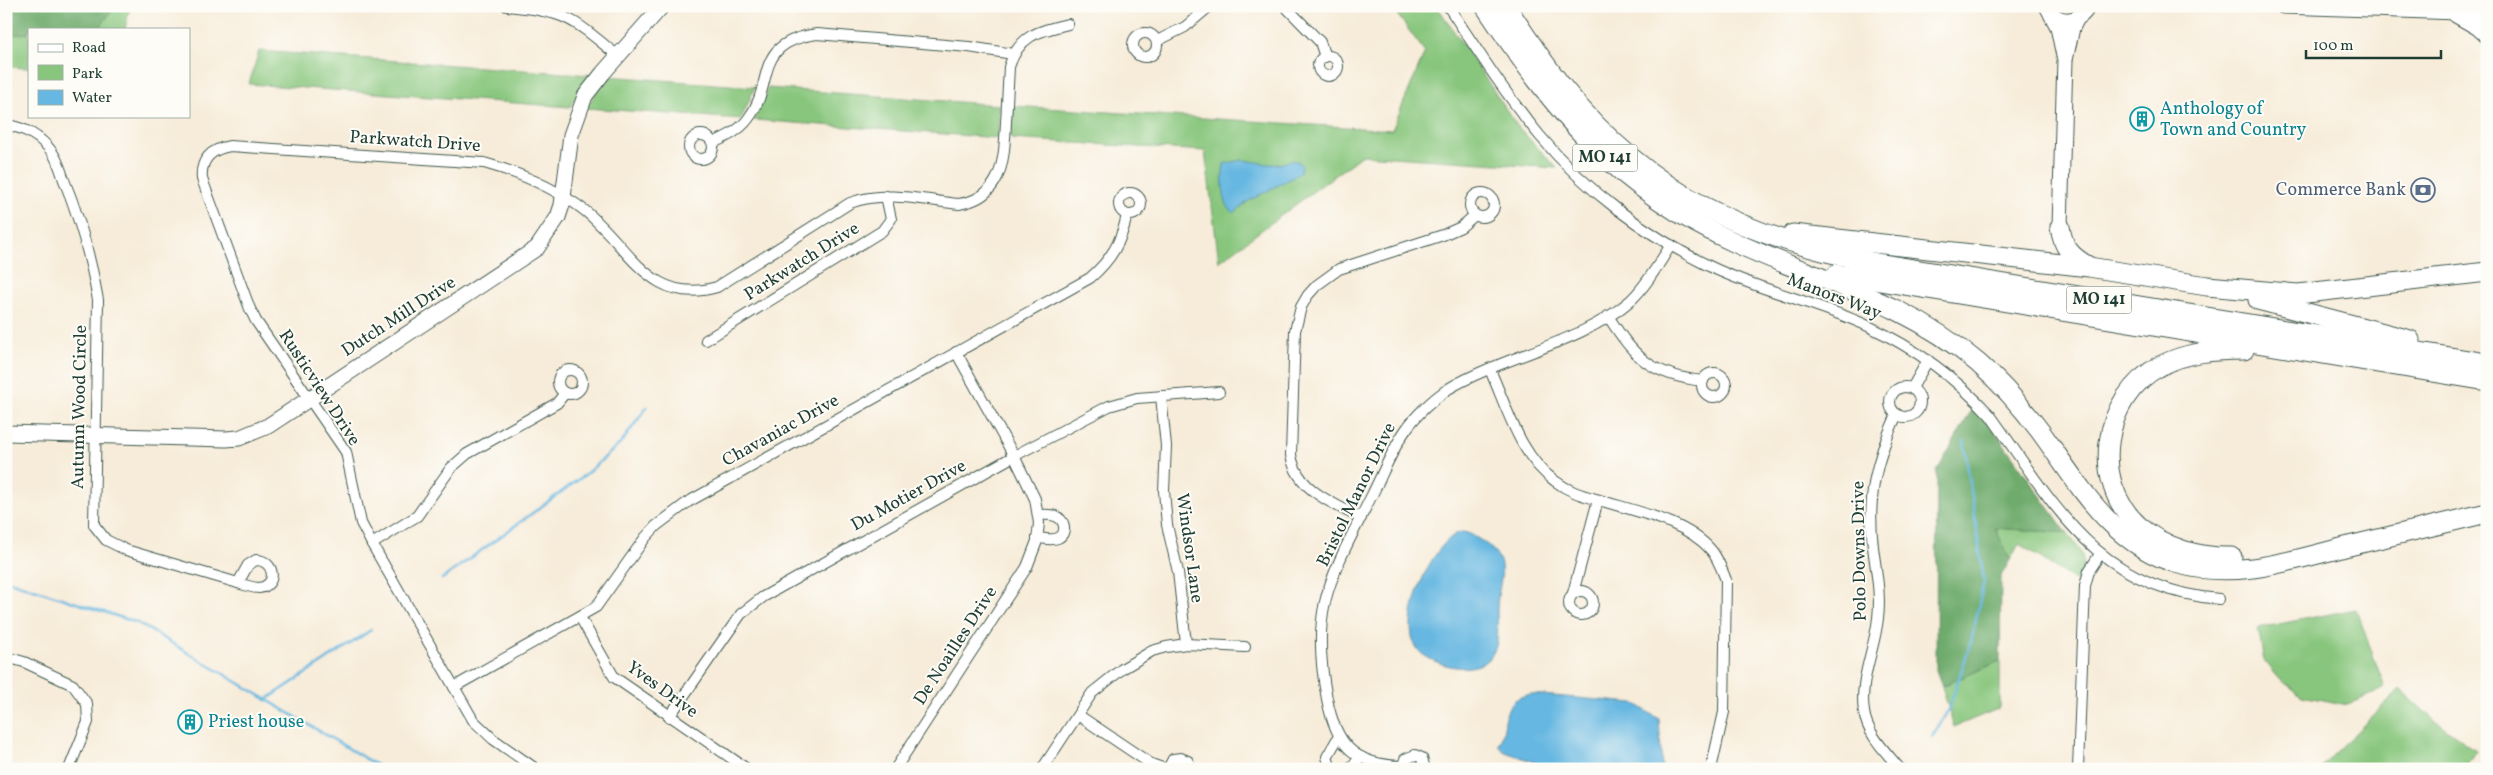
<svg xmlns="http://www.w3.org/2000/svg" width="2493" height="775" font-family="Vollkorn,serif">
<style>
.green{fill:#88c67d;stroke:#548258}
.forest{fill:#6eab6c;stroke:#467450}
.water{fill:#66b7e1;stroke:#427a8a}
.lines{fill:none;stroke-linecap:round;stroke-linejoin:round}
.stream{stroke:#66b7e1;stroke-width:2.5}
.street-casing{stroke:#3f574d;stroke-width:12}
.secondary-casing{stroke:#3f574d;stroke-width:17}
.highway-casing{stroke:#3f574d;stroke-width:21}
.street{stroke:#fff;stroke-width:10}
.secondary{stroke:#fff;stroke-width:15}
.highway{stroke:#fff;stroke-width:19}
.labels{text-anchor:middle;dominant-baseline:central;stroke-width:4;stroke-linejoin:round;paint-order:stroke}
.shield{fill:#fdfcf7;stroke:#62766e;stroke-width:1}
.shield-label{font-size:16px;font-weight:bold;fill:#1f3d34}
.culture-label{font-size:18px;fill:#0d838f;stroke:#fdfcf7;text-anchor:start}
.street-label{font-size:18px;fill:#1f3d34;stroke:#fdfcf7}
.service-label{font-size:18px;fill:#4e5e75;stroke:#fdfcf7;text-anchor:end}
</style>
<rect width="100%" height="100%" fill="#fdfcf7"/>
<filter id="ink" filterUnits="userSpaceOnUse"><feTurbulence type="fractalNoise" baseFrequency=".02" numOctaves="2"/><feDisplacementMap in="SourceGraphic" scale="10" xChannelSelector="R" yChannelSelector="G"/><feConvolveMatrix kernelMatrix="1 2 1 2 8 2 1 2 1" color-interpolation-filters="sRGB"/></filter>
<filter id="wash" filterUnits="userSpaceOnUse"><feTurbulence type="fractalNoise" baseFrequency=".0096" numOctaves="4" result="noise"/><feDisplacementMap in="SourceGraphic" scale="20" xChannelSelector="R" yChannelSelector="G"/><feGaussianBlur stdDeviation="1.12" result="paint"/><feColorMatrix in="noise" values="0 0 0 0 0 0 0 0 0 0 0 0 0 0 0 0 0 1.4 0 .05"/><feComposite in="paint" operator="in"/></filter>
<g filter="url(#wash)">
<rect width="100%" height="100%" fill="#f7ecd9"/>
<g class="green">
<path d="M115,6H130L125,29H83L100,27Z"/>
<path d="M1391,6H1437L1518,127L1557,168L1362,155L1219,262L1205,151L1011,139L1013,106L1392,130L1425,52Z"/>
<path d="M29,33V68L6,67V35Z"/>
<path d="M259,51L591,75L570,107L249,84Z"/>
<path d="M607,76L755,87L741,119L586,108Z"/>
<path d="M768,88L999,105L998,138L754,120Z"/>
<path d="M1995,528L2067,533C2084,555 2087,556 2079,583L2019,544L2010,560Z"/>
<path d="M2356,609L2385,688L2348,705L2302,696L2276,676L2264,661L2258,628Z"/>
<path d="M2000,661V708L1954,727L1942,686Z"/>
<path d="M2400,689L2435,721L2476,750L2464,769H2319Z"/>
</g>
<g class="forest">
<path d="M6,6H115L100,27L29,29V33L6,35Z"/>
<path d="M1974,406L1996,433L2067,533L1995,528L2010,560L2001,576L2000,661L1942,686L1936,670L1937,471Z"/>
</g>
<g class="water">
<path d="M1241,160C1260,161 1273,169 1291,160L1299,162L1302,166L1299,173L1293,177L1247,202L1234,213C1221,205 1222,178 1224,164Z"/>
<path d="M1461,532C1469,532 1475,537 1482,541C1514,562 1497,580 1497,612C1497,623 1499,634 1496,646C1487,677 1445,669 1425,656C1388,634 1433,538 1461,532Z"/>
<path d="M1531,694L1634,703L1659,719L1662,769H1556L1505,752L1498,746C1511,724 1496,701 1531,694Z"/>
</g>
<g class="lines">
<g class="stream">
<path d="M69,6H74"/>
<path d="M442,579L586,474L621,443L647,407"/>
<path d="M6,580L138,623L383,769"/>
<path d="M266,700L371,630"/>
<path d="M1932,737L1948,711L1971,642L1984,581L1964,441"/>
</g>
</g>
</g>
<g filter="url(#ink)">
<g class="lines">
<g class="street-casing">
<g id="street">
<path d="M507,6C567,11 573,19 618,56"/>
<path d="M1285,6L1320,42L1325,57"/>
<path d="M1448,6C1477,50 1506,95 1540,136C1585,190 1646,235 1709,266C1760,291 1817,302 1868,326C1913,347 1956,378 1990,415C2055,505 2095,588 2219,599"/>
<circle cx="1145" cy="45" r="12"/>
<path d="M1157,41L1185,27L1210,6"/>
<circle cx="1328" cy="66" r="10"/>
<path d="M6,125C24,127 41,137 52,152C58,160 61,171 64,180C80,219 91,259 98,300L94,525L106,540L126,550L238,583"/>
<circle cx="701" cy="147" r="12"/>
<path d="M713,143C726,137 739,131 748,119C776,83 751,43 817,34L969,47L1013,54"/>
<circle cx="1482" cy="205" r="12"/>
<circle cx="1130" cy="204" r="11"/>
<path d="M1608,316C1635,358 1651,375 1703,381"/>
<path d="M706,340L882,231L891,219L886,196"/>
<path d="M1490,370C1507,407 1520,457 1555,481C1568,491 1581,495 1596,499C1633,511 1685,520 1711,550C1718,558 1722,570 1726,580L1724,712L1711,769"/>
<circle cx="570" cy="382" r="12"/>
<circle cx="1714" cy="385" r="12"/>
<circle cx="1905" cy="402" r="15"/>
<path d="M1912,388L1928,360"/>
<path d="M1161,396L1166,446L1164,491L1167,525L1178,572L1186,644"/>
<path d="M1897,414C1876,460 1867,496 1873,547C1876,571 1881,594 1878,618C1875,649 1859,680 1864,712C1867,734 1886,752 1900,769"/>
<path d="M1361,518C1332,503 1297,490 1291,455L1295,331L1301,307L1308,295L1317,285L1339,269L1443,235L1461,227L1475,215"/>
<path d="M1037,538C1043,538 1052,541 1058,538C1068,533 1065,519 1055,516C1050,514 1044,515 1039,515"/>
<path d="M372,544L417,516L451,468L467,454L557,403L565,393"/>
<path d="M256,560C275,560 278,586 259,588C252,588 245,585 238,583L248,565Z"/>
<circle cx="1581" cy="603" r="12"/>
<path d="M1573,593L1598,500"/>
<path d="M580,617L614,677L747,769"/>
<path d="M6,657L24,662L73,685L87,704L88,722L69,769"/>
<path d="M454,687L596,607L645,538L656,526L688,502L1090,278C1112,259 1121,242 1127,215"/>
<path d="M1078,715L1151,764L1165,769"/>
<path d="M669,717L741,614L763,597L1014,456L1109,406L1137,398L1219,392"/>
<path d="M1402,766C1354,765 1336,745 1327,699C1321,668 1318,632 1325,602C1334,565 1356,528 1372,495C1383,473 1392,450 1405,431C1415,416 1433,399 1448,389C1505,355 1581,344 1631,300C1647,285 1659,263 1671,245"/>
<path d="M536,769L493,739L473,720L372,544L361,523L346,452L256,321L250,309L202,179C200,160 211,149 230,146L484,163C520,173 554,187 584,210C629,245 649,307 717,287L850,203C884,190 923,200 959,204C1004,197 1004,158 1006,122C1007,104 1008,85 1009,67C1019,35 1038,31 1068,24"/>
<path d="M895,769L1027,567L1037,541L1039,523L1035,499L1014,456L956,352"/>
<path d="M1042,769L1092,693L1122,669L1152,651L1166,647L1186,644L1245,647"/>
<path d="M1168,769L1173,759L1181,758L1188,761L1191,769"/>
<path d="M1331,769L1327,757L1339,736"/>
<path d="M1349,769L1361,757"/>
<path d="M1402,769L1405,759L1415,755L1422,758L1425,769"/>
<path d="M2078,769L2085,586L2089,571L2100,554"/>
</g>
</g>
<g class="secondary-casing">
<g id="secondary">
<path d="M2047,6C2055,25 2079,25 2088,6"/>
<path d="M2283,6L2487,13"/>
<path d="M2051,14L2058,27L2064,56"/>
<path d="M2456,15L2477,27L2487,36"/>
<path d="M2060,227L2065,60L2072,28L2077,18"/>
<path d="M6,433L226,439L239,438L268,426L537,248L558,217L562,205L571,135L585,96L603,73L662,6"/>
</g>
</g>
<g class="highway-casing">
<g id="highway">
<path d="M1485,6C1556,113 1616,189 1736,243C1822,282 1904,300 1978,363C2001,383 2022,407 2040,431C2079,484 2111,545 2179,564C2237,580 2293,560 2349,546C2395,535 2441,524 2487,513"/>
<path d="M1506,6C1525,35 1544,64 1565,90C1649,194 1748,239 1877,263L2487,363"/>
<path d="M2060,227C2063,247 2070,256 2088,266"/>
<path d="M1793,234L2089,267L2207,286L2298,294L2487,272"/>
<path d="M1837,274L2487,381"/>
<path d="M2258,300L2410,340"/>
<path d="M2232,557C2199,558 2165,548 2140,527C2089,483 2102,397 2160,366C2186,352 2215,350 2244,350"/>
</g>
</g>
<use href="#street" class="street"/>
<use href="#secondary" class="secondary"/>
<use href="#highway" class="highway"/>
</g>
</g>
<defs>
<g id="building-ring" transform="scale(1.25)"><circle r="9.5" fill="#fdfcf7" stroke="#0f9aa8" stroke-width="1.5"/><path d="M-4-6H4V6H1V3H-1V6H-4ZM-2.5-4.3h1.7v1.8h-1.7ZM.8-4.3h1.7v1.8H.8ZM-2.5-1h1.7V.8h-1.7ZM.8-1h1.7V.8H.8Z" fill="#0f9aa8"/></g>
<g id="bank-ring" transform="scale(1.25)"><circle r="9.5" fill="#fdfcf7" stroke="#5c6f8a" stroke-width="1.5"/><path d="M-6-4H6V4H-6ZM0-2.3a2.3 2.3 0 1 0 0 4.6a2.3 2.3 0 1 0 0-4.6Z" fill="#5c6f8a"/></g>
</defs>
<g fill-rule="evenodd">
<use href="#building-ring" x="2142" y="119"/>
<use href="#bank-ring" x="2423" y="190"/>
<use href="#building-ring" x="190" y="722"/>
</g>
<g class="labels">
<g class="shield">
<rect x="1572.5" y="144.5" width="65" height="27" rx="4"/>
<rect x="2066.5" y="286.5" width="65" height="27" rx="4"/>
</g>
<g class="shield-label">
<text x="1605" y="158">MO 141</text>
<text x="2099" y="300">MO 141</text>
</g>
<g class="culture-label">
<text x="2160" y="109">Anthology of<tspan x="2160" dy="21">Town and Country</tspan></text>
<text x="208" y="722">Priest house</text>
</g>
<g class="street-label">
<text transform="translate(415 142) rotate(4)">Parkwatch Drive</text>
<text transform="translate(802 262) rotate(-32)">Parkwatch Drive</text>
<text transform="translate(1834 297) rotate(21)">Manors Way</text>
<text transform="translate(399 317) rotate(-33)">Dutch Mill Drive</text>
<text transform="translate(319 388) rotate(57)">Rusticview Drive</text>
<text transform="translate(80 407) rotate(-89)">Autumn Wood Circle</text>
<text transform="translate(781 431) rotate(-29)">Chavaniac Drive</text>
<text transform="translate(1357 495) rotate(-64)">Bristol Manor Drive</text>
<text transform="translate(909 496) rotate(-29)">Du Motier Drive</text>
<text transform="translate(1189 548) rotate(82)">Windsor Lane</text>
<text transform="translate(1860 551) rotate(-91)">Polo Downs Drive</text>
<text transform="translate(956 646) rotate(-57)">De Noailles Drive</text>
<text transform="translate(662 690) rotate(36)">Yves Drive</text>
</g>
<g class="service-label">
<text x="2406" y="190">Commerce Bank</text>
</g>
</g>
<rect width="2493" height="775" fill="none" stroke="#fdfcf7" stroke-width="25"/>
<rect x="28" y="28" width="162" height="90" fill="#fdfcf7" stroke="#a4b0a9"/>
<rect x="38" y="44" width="25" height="8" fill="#ffffff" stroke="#a4b0a9"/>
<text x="72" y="52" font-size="15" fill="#1f3d34">Road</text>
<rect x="38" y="65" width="25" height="15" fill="#88c67d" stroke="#a4b0a9"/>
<text x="72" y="78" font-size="15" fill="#1f3d34">Park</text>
<rect x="38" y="90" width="25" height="15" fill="#66b7e1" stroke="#a4b0a9"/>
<text x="72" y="102" font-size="15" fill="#1f3d34">Water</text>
<path d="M2306 50v8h135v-8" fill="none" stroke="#1f3d34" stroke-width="2.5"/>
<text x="2313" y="50" font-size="15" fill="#1f3d34" stroke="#fdfcf7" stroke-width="4" paint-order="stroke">100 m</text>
</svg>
